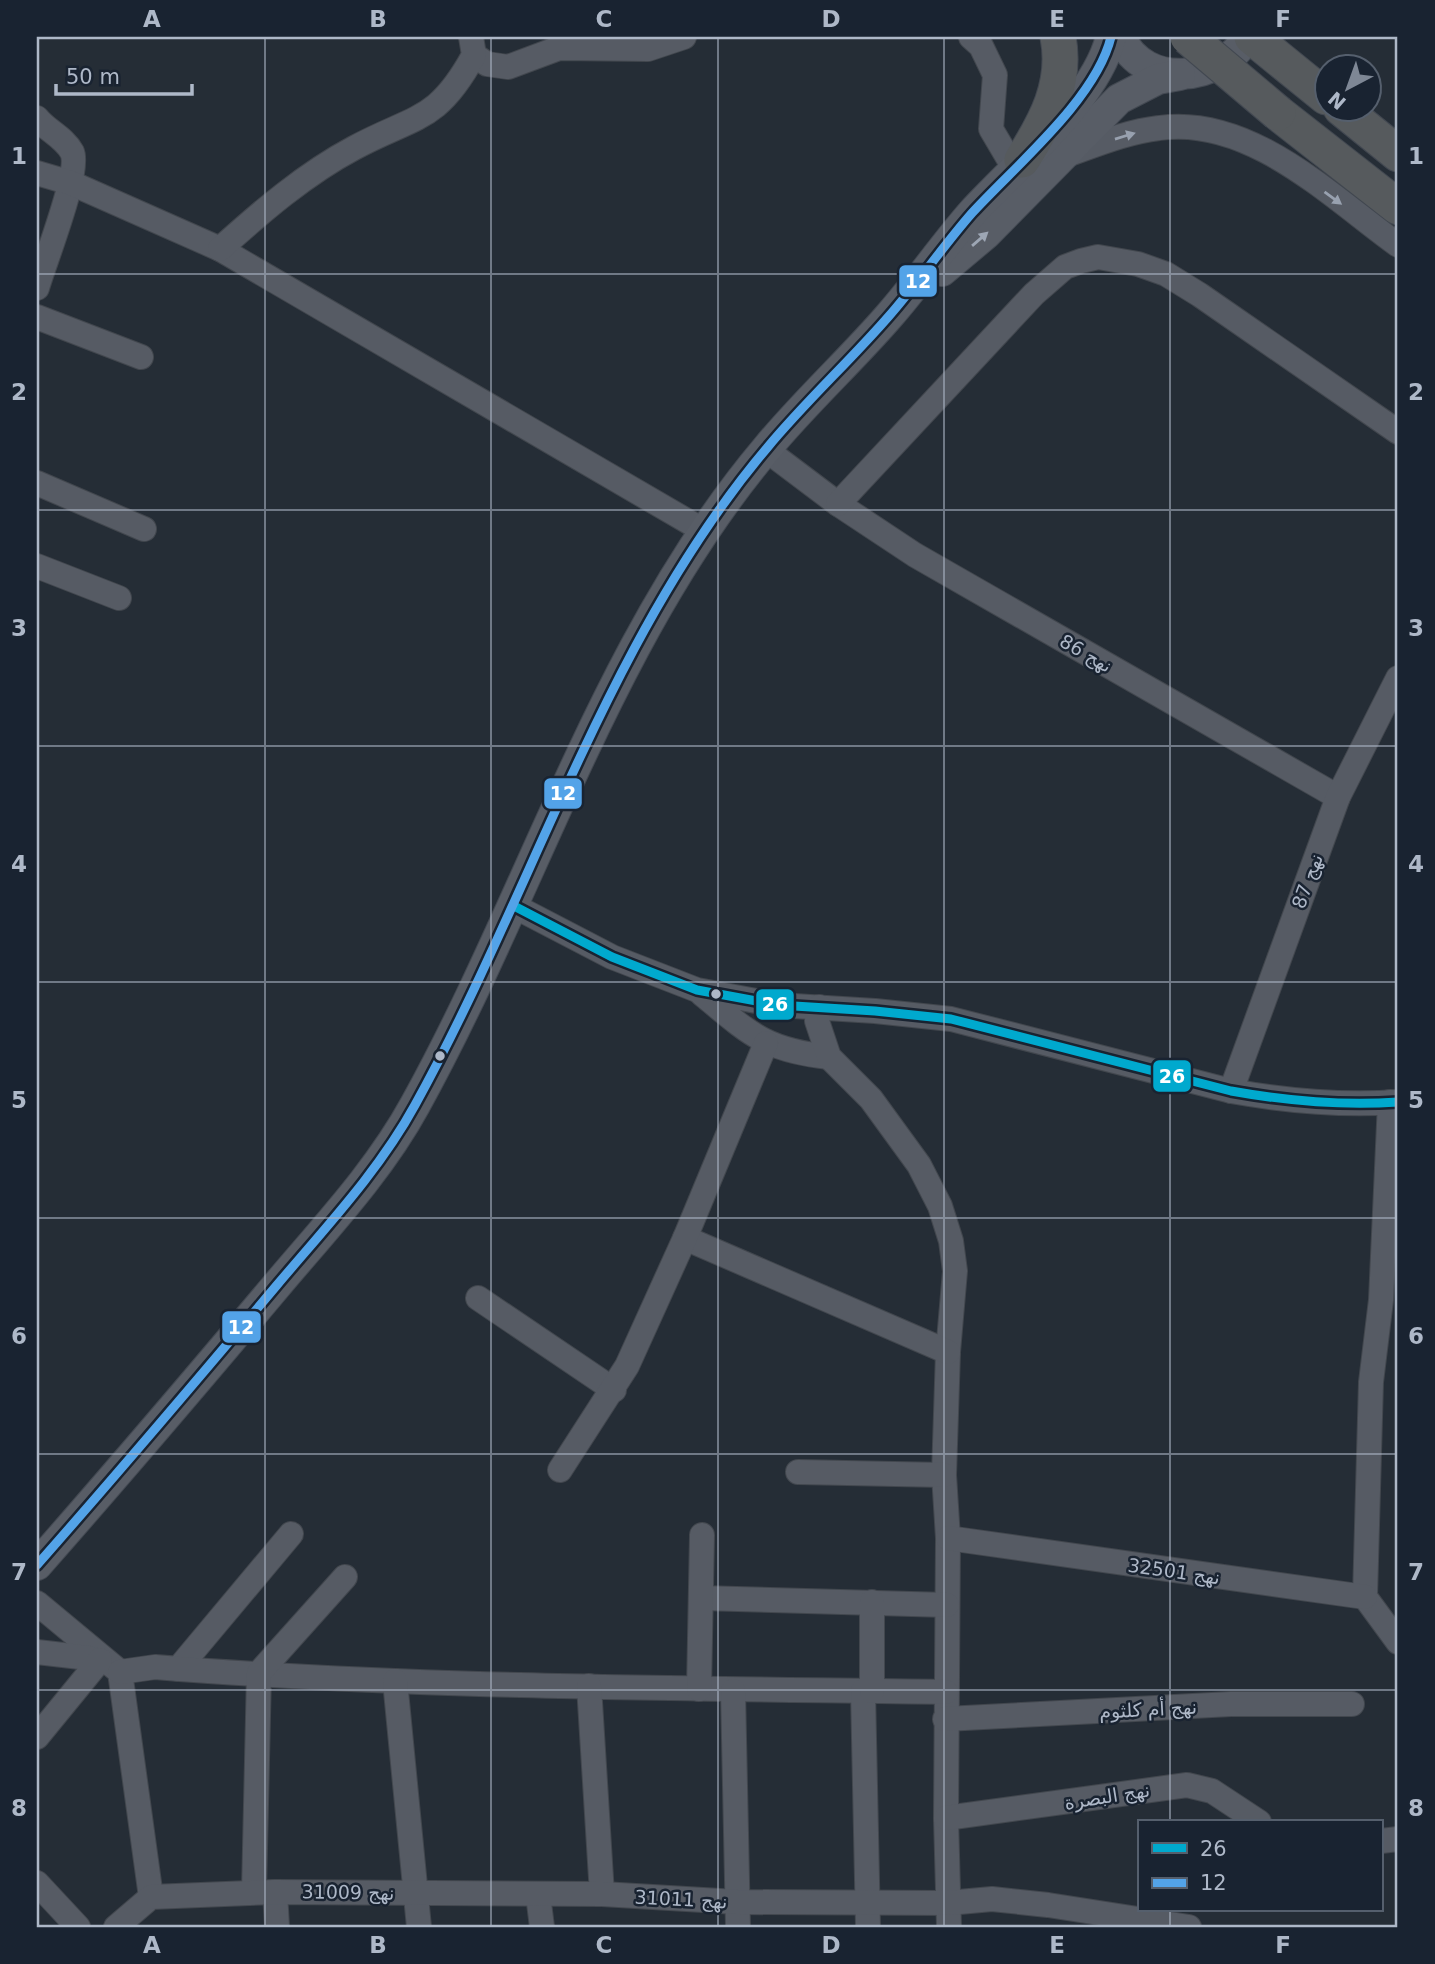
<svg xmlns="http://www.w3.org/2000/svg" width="1435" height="1964" font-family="'DejaVu Sans','Noto Naskh Arabic',sans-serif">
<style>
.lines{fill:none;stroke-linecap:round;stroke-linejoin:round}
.minor-casing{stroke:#42474e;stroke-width:26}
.major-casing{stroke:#434952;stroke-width:32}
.highway-casing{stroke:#424851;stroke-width:37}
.minor{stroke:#565b64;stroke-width:24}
.major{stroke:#585d66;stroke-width:30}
.highway{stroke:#565a5d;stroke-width:35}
.highway-bridge-casing{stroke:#424851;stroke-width:37;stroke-linecap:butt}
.highway-bridge{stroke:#565a5d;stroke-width:35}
.bus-1-casing{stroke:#192331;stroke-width:14}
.bus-2-casing{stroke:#192331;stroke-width:14}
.bus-1{stroke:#00a9ce;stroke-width:9}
.bus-2{stroke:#53a3e8;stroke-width:9}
.oneway{fill:#98a1af}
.oneway2{fill:#9da6b4}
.grid{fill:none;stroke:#aeb8c8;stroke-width:2;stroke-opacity:0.55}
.bus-dot{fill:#aeb8c8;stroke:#192331;stroke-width:2.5}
.labels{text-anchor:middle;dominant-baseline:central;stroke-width:5;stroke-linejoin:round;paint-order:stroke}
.street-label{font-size:19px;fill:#aeb8c8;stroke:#192331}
.line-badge{stroke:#192331;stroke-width:2.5}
.badge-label{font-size:19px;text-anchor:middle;font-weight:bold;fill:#fff}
.neatline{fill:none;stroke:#aeb8c8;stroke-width:2.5}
.grid-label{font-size:23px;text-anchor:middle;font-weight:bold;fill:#aeb8c8}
</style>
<rect width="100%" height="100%" fill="#252d36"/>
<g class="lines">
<g class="minor-casing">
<g id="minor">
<path d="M971,37L981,46L995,75L991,129L1014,168"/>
<path d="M474,55L487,64L508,67L559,48L648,49L684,37"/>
<path d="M37,118C46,130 64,137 72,152C81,171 44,263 37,288"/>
<path d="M1061,157C1093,146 1125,132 1159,128C1250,115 1330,196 1398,245"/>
<path d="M37,173L71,183L220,249L706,532"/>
<path d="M220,249C261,212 305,174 354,148C415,115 437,123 474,55L471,37"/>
<path d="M37,317L141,357"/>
<path d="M765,449L838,504L915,555L1338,797"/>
<path d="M37,483L144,529"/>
<path d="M838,504L1034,294L1065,267L1081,261L1098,257L1138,264L1166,274L1200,295L1398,432"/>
<path d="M37,566L119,598"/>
<path d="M514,906L612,957L697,990L778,1005L875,1011L951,1019L1231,1091C1287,1101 1342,1106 1398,1102"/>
<path d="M702,994C750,1034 765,1050 829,1057"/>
<path d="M819,1007L817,1021L829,1057L871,1099L919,1165L940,1206L951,1241L955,1271L948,1352L944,1475L948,1538L946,1818L949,1927"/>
<path d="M1231,1091L1338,797L1398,678"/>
<path d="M1390,1102L1381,1300L1371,1382L1365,1597L1398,1642"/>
<path d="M685,1238L948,1352"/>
<path d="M478,1298L614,1390"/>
<path d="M560,1470L627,1366L685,1238L766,1043"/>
<path d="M798,1472L944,1475"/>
<path d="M948,1538L1365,1597"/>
<path d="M701,1598L947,1605"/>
<path d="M37,1603L120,1672L151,1897"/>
<path d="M37,1652L89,1658L108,1663"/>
<path d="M178,1669L291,1534"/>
<path d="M120,1672L155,1667C418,1688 682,1688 946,1692"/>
<path d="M395,1681L419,1927"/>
<path d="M589,1686L602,1894"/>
<path d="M699,1689L702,1535"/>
<path d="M733,1691L738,1927"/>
<path d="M863,1691L868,1927"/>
<path d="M872,1691V1602"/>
<path d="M945,1719L1231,1704H1352"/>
<path d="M37,1737L100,1660"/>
<path d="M946,1818L1187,1785L1212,1791L1259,1822"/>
<path d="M1381,1841L1398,1839"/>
<path d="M37,1883L78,1927"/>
<path d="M254,1892L259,1673L345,1577"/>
<path d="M275,1892L277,1927"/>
<path d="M538,1895L542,1927"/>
<path d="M116,1927L151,1897L275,1892L602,1894L737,1902L948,1903L992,1899L1048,1905L1189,1927"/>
</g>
</g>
<g class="major-casing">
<g id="major">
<path d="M1120,37C1146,91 1220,81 1248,37"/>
<path d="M942,271L986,234L1119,99L1158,79L1180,75"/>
<path d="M37,1565C118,1473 198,1379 277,1285C325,1228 379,1171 415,1105C534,890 607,637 767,448C805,402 850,361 889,316C918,283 943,246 972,213C1016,165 1096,99 1111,37"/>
</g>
</g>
<g class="highway-casing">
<g id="highway">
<path d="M1252,37L1326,97"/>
<path d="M1341,108L1398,154"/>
<path d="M1278,113L1398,207"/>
<path d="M1022,160C1046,122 1067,84 1058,37"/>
</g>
</g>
<use href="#minor" class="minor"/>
<use href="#major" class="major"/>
<use href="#highway" class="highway"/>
<g class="highway-bridge-casing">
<path id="highway-bridge" d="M1188,37L1278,113"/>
</g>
<use href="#highway-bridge" class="highway-bridge"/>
<g class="bus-1-casing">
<path id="bus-1" d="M514,906L612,957L697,990L778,1005L875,1011L951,1019L1231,1091C1287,1101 1342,1106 1398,1102"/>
</g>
<g class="bus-2-casing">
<path id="bus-2" d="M37,1565C118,1473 198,1379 277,1285C325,1228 379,1171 415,1105C534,890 607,637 767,448C805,402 850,361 889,316C918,283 943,246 972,213C1016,165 1096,99 1111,37"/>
</g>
<use href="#bus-1" class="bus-1"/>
<use href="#bus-2" class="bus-2"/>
</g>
<defs><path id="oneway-solid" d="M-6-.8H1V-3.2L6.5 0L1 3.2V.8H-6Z" transform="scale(1.75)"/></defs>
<g class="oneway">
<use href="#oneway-solid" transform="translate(1125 136) rotate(-17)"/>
<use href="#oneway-solid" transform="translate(1333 198) rotate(36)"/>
</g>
<use class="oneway2" href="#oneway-solid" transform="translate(980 239) rotate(-41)"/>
<path class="grid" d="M265,37V1927M491,37V1927M718,37V1927M944,37V1927M1170,37V1822M37,274H1398M37,510H1398M37,746H1398M37,982H1398M37,1218H1398M37,1454H1398M37,1690H1398M1170,1910V1927"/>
<g class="bus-dot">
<circle cx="716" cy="994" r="6"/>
<circle cx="440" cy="1056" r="6"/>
</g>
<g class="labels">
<g class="street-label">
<text transform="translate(1086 653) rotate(30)">نهج 86</text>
<text transform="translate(1307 881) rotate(-70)">نهج 87</text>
<text transform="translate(1174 1571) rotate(8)">نهج 32501</text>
<text transform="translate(1148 1709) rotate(-3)">نهج أم كلثوم</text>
<text transform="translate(1107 1796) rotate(-9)">نهج البصرة</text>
<text transform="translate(348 1892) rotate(1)">نهج 31009</text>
<text transform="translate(681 1899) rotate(3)">نهج 31011</text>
</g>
</g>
<g class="line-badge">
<rect x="898" y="264" width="40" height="34" rx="7" fill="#53a3e8"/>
<rect x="543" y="777" width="40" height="33" rx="7" fill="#53a3e8"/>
<rect x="755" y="988" width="40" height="33" rx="7" fill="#00a9ce"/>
<rect x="1152" y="1059" width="40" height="34" rx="7" fill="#00a9ce"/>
<rect x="221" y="1310" width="41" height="34" rx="7" fill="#53a3e8"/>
</g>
<g class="badge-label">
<text x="918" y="288">12</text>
<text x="563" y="800">12</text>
<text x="775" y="1011">26</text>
<text x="1172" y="1083">26</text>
<text x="241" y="1334">12</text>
</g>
<rect width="1435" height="1964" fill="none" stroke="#192331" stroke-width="77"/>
<rect x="1138" y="1820" width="245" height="91" fill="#192331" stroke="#555f6d" stroke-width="2"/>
<rect x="1152" y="1843" width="35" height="10" fill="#00a9ce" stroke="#555f6d" stroke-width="2"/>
<text x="1200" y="1856" font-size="21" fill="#aeb8c8">26</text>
<rect x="1152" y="1878" width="35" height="10" fill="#53a3e8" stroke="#555f6d" stroke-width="2"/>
<text x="1200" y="1890" font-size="21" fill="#aeb8c8">12</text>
<g transform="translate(1348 88) rotate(221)"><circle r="33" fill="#192331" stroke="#555f6d" stroke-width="2"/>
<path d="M0-5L12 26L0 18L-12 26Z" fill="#7e8795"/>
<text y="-10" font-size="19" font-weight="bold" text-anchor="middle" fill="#aeb8c8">N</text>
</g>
<path d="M56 84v10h136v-10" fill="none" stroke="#aeb8c8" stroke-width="3.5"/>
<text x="66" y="84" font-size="21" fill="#aeb8c8" stroke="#192331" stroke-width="5" paint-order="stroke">50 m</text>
<rect x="38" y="38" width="1358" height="1888" class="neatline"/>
<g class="grid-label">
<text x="152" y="27">A</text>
<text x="378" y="27">B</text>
<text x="604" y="27">C</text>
<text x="831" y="27">D</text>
<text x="1057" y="27">E</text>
<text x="1283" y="27">F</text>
<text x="19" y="164">1</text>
<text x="1416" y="164">1</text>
<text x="19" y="400">2</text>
<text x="1416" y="400">2</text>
<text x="19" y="636">3</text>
<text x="1416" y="636">3</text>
<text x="19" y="872">4</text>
<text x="1416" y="872">4</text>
<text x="19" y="1108">5</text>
<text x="1416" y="1108">5</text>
<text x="19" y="1344">6</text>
<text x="1416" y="1344">6</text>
<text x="19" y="1580">7</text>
<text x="1416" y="1580">7</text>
<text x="19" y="1816">8</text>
<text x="1416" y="1816">8</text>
<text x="152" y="1953">A</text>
<text x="378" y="1953">B</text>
<text x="604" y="1953">C</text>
<text x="831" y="1953">D</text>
<text x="1057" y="1953">E</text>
<text x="1283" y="1953">F</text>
</g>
</svg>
